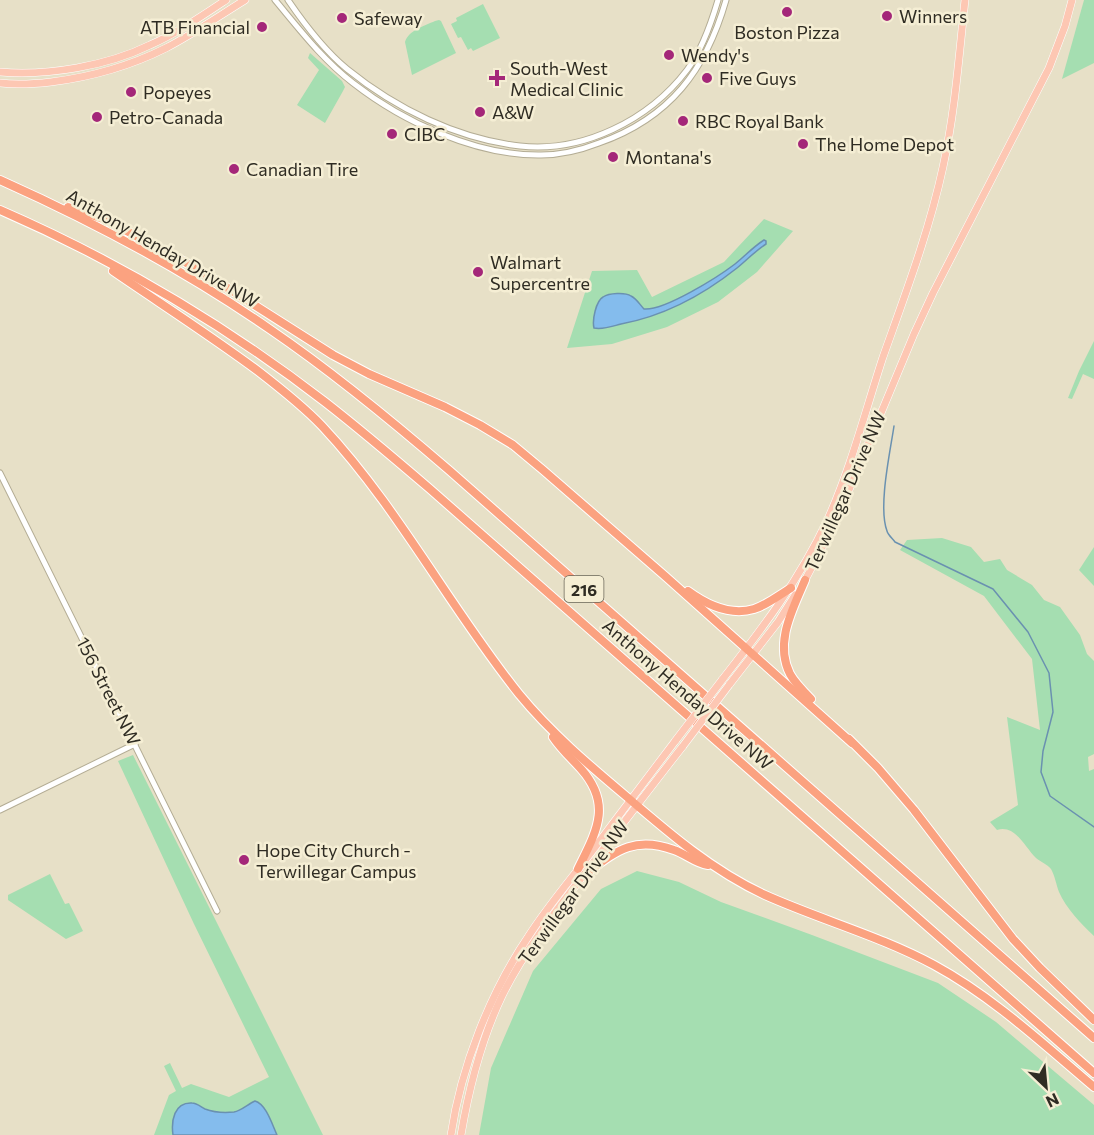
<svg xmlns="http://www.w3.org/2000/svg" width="1094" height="1135" font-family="Commissioner,sans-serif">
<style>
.green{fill:#a5deb1}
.water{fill:#84bced;stroke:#6a91b0;stroke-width:1.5}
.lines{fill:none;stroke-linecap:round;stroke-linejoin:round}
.stream{stroke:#6a91b0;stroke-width:1.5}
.minor-casing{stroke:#b4ad95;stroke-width:7}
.major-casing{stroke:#fff;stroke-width:8}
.highway-casing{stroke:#fff;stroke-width:10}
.minor{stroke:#fff;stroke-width:5}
.major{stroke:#fdc7b3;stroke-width:7}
.highway{stroke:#fba280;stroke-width:8}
.major-bridge-casing{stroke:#fff;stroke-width:8;stroke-linecap:butt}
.major-bridge{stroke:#fdc7b3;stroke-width:7}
.poi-dot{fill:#a42779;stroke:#f5eed4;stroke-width:2}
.labels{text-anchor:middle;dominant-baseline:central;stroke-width:5;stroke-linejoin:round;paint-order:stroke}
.shield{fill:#f5eed4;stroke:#6a6658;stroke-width:1.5}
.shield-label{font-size:16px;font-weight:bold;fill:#2f2c23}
.poi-label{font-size:18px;fill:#2f2c23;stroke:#f5eed4;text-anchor:start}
.street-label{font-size:18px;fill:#2f2c23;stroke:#f5eed4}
</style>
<rect width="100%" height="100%" fill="#e7e0c7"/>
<g class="green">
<path d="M1084,0H1094V63L1062,79Z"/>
<path d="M483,4L500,38L473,51L471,48L468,50L461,37L458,38L451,24L457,21L456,18Z"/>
<path d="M439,20L441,21L456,53L412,75L405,42C409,30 424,26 435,21Z"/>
<path d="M310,53L342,81L345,87L343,91L325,123L297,105L319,70L308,58Z"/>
<path d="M764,219L793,231L757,272L718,302L667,327L612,344L567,348L592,271L637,270L652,297L724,262Z"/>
<path d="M1094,341V379L1083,374L1072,399L1068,398L1079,371Z"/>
<path d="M942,538L971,547L984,562L1000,559L1007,570L1032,585L1044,600L1060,607L1080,635L1087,654L1094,661V754L1088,757L1089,771L1094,769V936C1081,924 1066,908 1059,892C1056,884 1055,876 1051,869C1047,864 1041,862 1036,858C1025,847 1015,824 997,830L990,822L1018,805L1007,717L1040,730L1032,659L984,596L900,550L907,540Z"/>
<path d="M1094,547V586L1079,570Z"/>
<path d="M133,755L323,1135H154L169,1095L176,1091L164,1066L170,1063L182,1088L191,1084L229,1097L269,1077L194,924L118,761Z"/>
<path d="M637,871L679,882L721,902L812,935L938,983L996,1022L1094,1105V1135H479L491,1068L533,971L601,889Z"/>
<path d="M50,874L65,904L69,903L83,931L66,939L8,900V895Z"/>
</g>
<g class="water">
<path d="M764,240L766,241V244C755,251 747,260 737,268C703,295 664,316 621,324C613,326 603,330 594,328C592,320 596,301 603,297C609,293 625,292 631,296C637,299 640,305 644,309C664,311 718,277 735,264C745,256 753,247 764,240Z"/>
<path d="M255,1101C266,1104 272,1124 277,1135H173C171,1121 174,1102 192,1103C197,1103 201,1107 205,1109C213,1112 225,1113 234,1112C241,1111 248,1104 255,1101Z"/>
</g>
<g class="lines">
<path class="stream" d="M894,426C890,453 878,507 887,531C888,535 892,538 895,542L993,589L1028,632L1049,673L1053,712L1043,751L1041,772L1050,796L1094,827"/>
<g class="minor-casing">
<g id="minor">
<path d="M275,0C300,30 322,59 353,83C403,122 476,156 541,155C560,155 581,150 599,143C670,118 706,70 726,0"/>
<path d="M288,0C305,25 324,50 347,69C395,108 457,139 520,146C583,153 649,120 687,70C702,50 711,24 718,0"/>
<path d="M0,473L217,911"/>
<path d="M0,810L135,744"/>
</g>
</g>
<g class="major-casing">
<g id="major">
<path d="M0,72C48,76 107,66 150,45C177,33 202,16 226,0"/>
<path d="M0,83C16,85 34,84 51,82C91,77 130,66 166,48C193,34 219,16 245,0"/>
<path d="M803,584L836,521L914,334L933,293L1049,68L1065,26L1072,0"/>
<path d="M722,680C762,629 800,579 827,521C851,468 865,412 883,357C905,295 929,232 943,167C955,112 959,56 965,0"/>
<path d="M729,685L778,622L795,595"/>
<path d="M451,1135C461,1067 490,993 528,937C544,912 562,890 580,867C612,825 644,782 676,740"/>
<path d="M461,1135C469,1088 481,1040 502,996C524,951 555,912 586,872C618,830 650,788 683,746"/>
</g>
</g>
<g class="highway-casing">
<g id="highway">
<path d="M0,180C94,222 186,271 271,330C334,373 392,421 450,471L1094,1038"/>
<path d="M68,207L106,220L196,268L333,355L369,374L445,407L480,425L513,445L543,470L665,576L852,743"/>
<path d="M0,210C115,260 225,325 325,402C361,430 395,459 430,489L1094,1073"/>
<path d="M113,271C161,304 211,336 258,371C280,388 303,406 322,426C398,507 450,608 519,694C551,733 589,765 627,797C670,834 713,871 765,895C821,920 880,936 934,965C993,997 1043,1044 1094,1087"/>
<path d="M805,580C793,609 774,642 790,674C795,683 803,691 811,699"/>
<path d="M688,591C707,605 730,616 754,609C767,605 779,595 791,588"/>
<path d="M553,737C561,749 571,758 581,769C613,805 596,832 578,869"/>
<path d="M849,739L878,768L914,810L1013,939L1040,968L1094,1020"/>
<path d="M584,875C615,852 633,835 674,850C686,854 695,863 708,865"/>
</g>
</g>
<use href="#minor" class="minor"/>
<use href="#major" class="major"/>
<use href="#highway" class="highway"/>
<g class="major-bridge-casing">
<g id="major-bridge">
<path d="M676,740L722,680"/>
<path d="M683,746L729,685"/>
</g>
</g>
<use href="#major-bridge" class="major-bridge"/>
</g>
<g class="poi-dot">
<circle cx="787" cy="12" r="6"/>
<circle cx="887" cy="16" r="6"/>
<circle cx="342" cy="18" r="6"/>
<circle cx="262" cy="27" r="6"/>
<circle cx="669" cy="55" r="6"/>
<path d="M494 69h6v6h6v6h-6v6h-6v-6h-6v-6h6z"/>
<circle cx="707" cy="78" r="6"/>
<circle cx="131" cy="92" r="6"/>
<circle cx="480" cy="112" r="6"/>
<circle cx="97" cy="117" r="6"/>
<circle cx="683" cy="121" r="6"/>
<circle cx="392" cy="134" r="6"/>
<circle cx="803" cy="144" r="6"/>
<circle cx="613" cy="157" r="6"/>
<circle cx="234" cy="169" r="6"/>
<circle cx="478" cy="272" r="6"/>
<circle cx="244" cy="860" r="6"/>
</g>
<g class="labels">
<rect class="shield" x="564.5" y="576" width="39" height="26" rx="4.5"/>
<g class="shield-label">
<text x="584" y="589">216</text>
</g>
<g class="poi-label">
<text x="899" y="16">Winners</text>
<text x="354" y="18">Safeway</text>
<text x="250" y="27" text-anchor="end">ATB Financial</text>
<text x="787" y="32" text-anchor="middle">Boston Pizza</text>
<text x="681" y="55">Wendy's</text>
<text x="510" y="68">South-West<tspan x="510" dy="21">Medical Clinic</tspan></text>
<text x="719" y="78">Five Guys</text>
<text x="143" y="92">Popeyes</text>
<text x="492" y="112">A&amp;W</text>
<text x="109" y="117">Petro-Canada</text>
<text x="695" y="121">RBC Royal Bank</text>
<text x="404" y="134">CIBC</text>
<text x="815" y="144">The Home Depot</text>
<text x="625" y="157">Montana's</text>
<text x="246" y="169">Canadian Tire</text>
<text x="490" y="262">Walmart<tspan x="490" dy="21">Supercentre</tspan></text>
<text x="256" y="850">Hope City Church -<tspan x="256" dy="21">Terwillegar Campus</tspan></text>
</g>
<g class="street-label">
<text transform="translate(163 248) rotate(30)">Anthony Henday Drive NW</text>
<text transform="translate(845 491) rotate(-66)">Terwillegar Drive NW</text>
<text transform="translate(109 691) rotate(63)">156 Street NW</text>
<text transform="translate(688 694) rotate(41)">Anthony Henday Drive NW</text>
<text transform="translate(573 892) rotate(-54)">Terwillegar Drive NW</text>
</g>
</g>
<g transform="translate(1046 1087) rotate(154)" stroke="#f5eed4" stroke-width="4.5" paint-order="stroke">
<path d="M0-4.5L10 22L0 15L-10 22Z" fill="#2f2c23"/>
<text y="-9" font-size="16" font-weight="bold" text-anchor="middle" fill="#2f2c23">N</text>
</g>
</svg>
